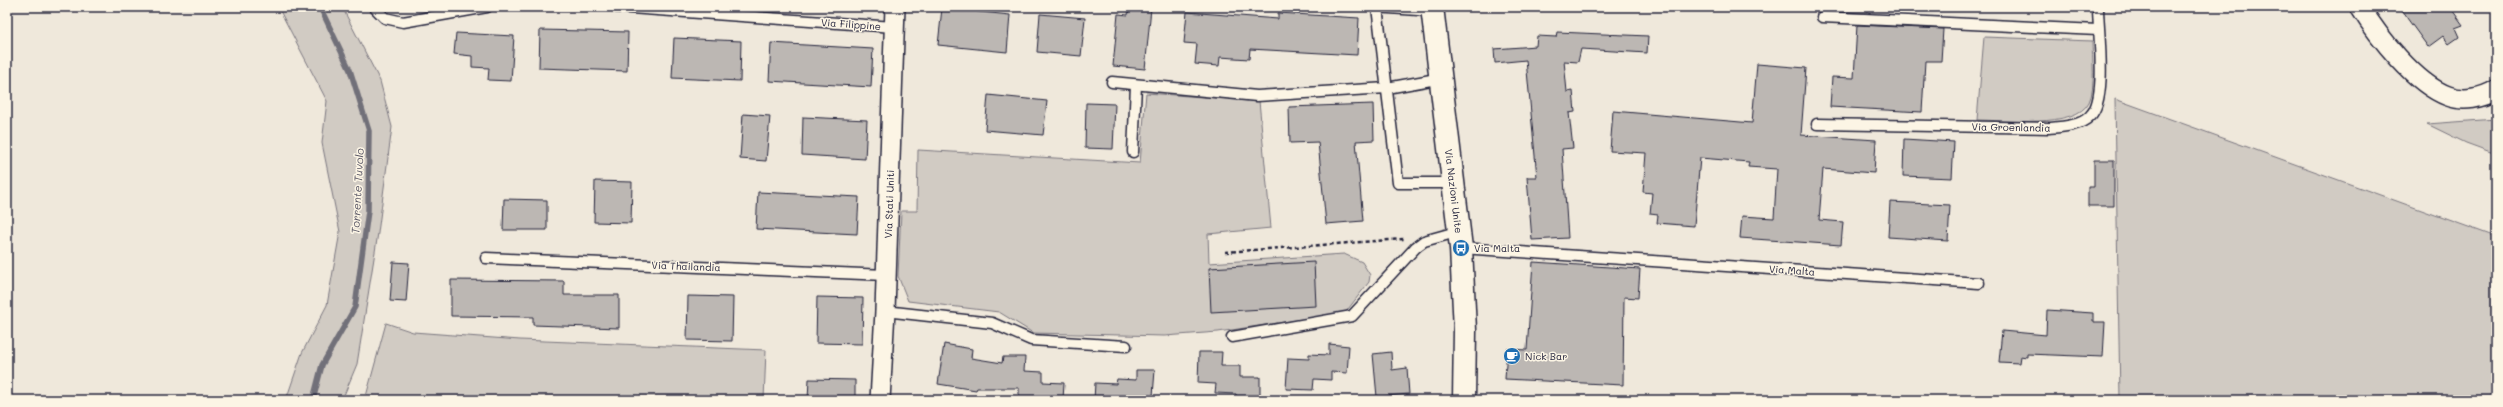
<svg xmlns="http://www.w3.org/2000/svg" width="2503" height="407" font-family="Mali,sans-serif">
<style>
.green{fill:#d1cbc3;stroke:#7a767f}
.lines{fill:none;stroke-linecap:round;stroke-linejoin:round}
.stream{stroke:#716f79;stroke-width:5.5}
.building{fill:#bcb7b3;stroke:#22223b}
.lane-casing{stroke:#22223b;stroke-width:13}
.street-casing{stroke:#22223b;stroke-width:22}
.secondary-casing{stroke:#22223b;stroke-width:25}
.path{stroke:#22223b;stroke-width:2.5;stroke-dasharray:4 3;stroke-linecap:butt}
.lane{stroke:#fcf5e5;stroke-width:10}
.street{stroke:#fcf5e5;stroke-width:19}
.secondary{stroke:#fcf5e5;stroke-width:22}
.labels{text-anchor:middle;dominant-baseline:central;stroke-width:3;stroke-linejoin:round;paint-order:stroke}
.street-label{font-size:10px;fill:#22223b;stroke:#fcf5e5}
.poi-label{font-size:10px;fill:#22223b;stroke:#fcf5e5;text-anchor:start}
.water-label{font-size:11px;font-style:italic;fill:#575564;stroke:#fcf5e5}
</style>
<rect width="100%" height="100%" fill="#efe8db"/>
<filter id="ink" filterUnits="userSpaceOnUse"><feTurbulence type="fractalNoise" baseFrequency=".025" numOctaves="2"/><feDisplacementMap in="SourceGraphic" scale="8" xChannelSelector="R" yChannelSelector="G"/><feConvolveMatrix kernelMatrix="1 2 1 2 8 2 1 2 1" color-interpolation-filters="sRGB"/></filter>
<g filter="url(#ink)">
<g class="green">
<path d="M278,7H342L380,81L392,127L378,233L357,364L342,400H286L302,353L327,305L340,232L322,143L327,101Z"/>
<path d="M1984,37L2092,41C2092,57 2096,88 2089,102C2076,129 2003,120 1977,120Z"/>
<path d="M1146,93L1259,101L1271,228L1208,234L1209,263L1344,254L1362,262L1370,275L1369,282L1345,313L1218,332L1165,336L1033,333L999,312L908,301L898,276L901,211H917L918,150L1140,163Z"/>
<path d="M2115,99L2496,237V400L2120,399Z"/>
<path d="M2496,119V154L2466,143L2427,124Z"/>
<path d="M386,323L413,332L520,340L766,350L764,400H365Z"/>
</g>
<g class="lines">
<path class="stream" d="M313,400L322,365L355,307L368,211L369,131L350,70L320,7"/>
</g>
<g class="building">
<path d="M1129,7L1151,8L1145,69L1113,66L1118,14L1128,15Z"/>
<path d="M2399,7H2450L2463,25L2455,28L2459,37L2449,44L2443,36L2428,47Z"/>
<path d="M942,8L1010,15L1007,52L938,45Z"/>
<path d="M1187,12L1278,19V13L1359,18L1357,55L1250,49L1249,59L1220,57L1219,66L1195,64L1197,44L1184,43Z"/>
<path d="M1040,14L1085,18L1081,56L1037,52Z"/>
<path d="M1857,25L1943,29L1941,61H1925L1922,112L1830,107L1832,77L1854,78Z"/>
<path d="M540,30L628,32L627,71L539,68Z"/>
<path d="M1557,32L1648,36L1647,53L1581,49L1578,62L1564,61L1567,92L1573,91L1575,112L1569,113L1573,148L1562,149L1568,238L1532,240L1527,177H1537L1526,60L1495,63L1494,49L1536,46L1537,36L1556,37Z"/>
<path d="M456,33L514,36L511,81L488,80L489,68L472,67V56L454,54Z"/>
<path d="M674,38L741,41L740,81L672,78Z"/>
<path d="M771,43L873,49L871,87L769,81Z"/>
<path d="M1757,64L1806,68L1801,135L1876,140L1874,173L1823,169L1819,220L1843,222L1841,245L1740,238L1742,216L1774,218L1777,169L1748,167L1749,162L1700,158L1694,226L1657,223L1658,215L1650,214L1652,193L1643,192L1646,153L1610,151L1613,111L1752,123Z"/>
<path d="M988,95L1047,101L1043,135L985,130Z"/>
<path d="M1086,103L1115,104L1113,149L1085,148Z"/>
<path d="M1373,104L1374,140L1356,141L1363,221L1326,224L1318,142L1290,143L1289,107Z"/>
<path d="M743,114L770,116L766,161L740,159Z"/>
<path d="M803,117L867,120L865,159L802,155Z"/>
<path d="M1904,139L1954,142L1952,178L1903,176Z"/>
<path d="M2094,160H2114V206H2088V187H2094Z"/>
<path d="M595,181L632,182L631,223L594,222Z"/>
<path d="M758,192L859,197L857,234L756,229Z"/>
<path d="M504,199L547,200V230H503Z"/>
<path d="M1890,202L1950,205L1948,241L1888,237Z"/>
<path d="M393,262L409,263L406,302L390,301Z"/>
<path d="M1314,262L1316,306L1211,312L1209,268Z"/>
<path d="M1533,262L1640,269L1638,298L1624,297L1623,385L1505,379L1507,349L1527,350Z"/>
<path d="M451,280L564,281V295H619V328L533,325V317L451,316Z"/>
<path d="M688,296L733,297L732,341L687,340Z"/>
<path d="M817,297L863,298L862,344L816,343Z"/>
<path d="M2047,310L2093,313V322H2105L2103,357L2027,354V357L2020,356L2019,363L1999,362L2002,331L2046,335Z"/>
<path d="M944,344L972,349L971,358L1002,363L1003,357H1025L1024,371L1043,372V382L1064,383L1063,400L1019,398V388H977L976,390L938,384Z"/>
<path d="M1329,344L1349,346L1347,373L1331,372V380L1314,379L1313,390L1286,389L1288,358L1309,359V354L1329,355Z"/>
<path d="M1199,352H1222L1221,366H1240V377H1260V400H1236V394L1215,393L1216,384L1198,383Z"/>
<path d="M1391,352L1392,370L1407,368L1409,394L1377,397L1373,354Z"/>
<path d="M1136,370H1155L1153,396L1137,395V400H1094L1095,383L1116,384L1117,379L1136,380Z"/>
<path d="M809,379L855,380V400H808Z"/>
</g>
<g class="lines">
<g class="lane-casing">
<g id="lane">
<path d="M374,7L385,18L403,22L487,7"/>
<path d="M616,7L894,27"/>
<path d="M1374,7L1433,11"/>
<path d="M1377,7L1398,183H1452"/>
<path d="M1822,17L2098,30"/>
<path d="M1112,82L1257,96L1387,88L1442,78"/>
<path d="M1817,124L2049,128C2062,127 2081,126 2090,116C2108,99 2098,32 2098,7"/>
<path d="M1133,152L1136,85"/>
<path d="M1461,248L1979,283"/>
<path d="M486,258L886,275"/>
<path d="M885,311L992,323L1031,340L1126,346"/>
<path d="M1232,337L1352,316L1416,247L1424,241L1460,231"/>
</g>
</g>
<g class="street-casing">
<g id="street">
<path d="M2360,7C2378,36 2415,84 2448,96C2464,102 2482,98 2496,90"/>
<path d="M880,400L885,311L895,7"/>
</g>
</g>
<g class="secondary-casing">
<path id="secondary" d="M1432,7L1461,248L1465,330L1464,400"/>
</g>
<path class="path" d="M1225,252L1404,239"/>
<use href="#lane" class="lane"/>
<use href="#street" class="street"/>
<use href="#secondary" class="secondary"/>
</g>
</g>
<defs>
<g id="bus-disc" transform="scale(0.9)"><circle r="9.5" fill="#1f6fb2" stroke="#fcf5e5"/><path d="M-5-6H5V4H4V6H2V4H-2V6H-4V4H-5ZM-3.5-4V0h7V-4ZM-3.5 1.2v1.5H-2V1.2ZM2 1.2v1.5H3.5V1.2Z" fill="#fff"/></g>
<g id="cafe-disc" transform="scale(0.9)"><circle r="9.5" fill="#1f6fb2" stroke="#fcf5e5"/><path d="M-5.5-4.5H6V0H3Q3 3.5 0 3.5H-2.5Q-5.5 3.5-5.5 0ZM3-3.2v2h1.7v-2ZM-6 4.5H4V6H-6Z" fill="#fff"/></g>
</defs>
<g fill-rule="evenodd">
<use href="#bus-disc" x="1461" y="248"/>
<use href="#cafe-disc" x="1512" y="356"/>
</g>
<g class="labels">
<g class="street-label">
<text transform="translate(851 24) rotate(4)">Via Filippine</text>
<text transform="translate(2011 127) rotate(1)">Via Groenlandia</text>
<text transform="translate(1454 191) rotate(83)">Via Nazioni Unite</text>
<text transform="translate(889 204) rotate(-88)">Via Stati Uniti</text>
<text transform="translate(686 266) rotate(2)">Via Thailandia</text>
<text transform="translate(1792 270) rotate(4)">Via Malta</text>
</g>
<g class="poi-label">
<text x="1474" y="248">Via Malta</text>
<text x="1525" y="356">Nick Bar</text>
</g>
<g class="water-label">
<text transform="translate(357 191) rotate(-87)">Torrente Tuvolo</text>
</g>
</g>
<rect width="2503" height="407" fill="none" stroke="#fcf5e5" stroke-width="24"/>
<rect x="12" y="12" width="2479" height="383" fill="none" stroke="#22223b" stroke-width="1.5" filter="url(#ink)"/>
</svg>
